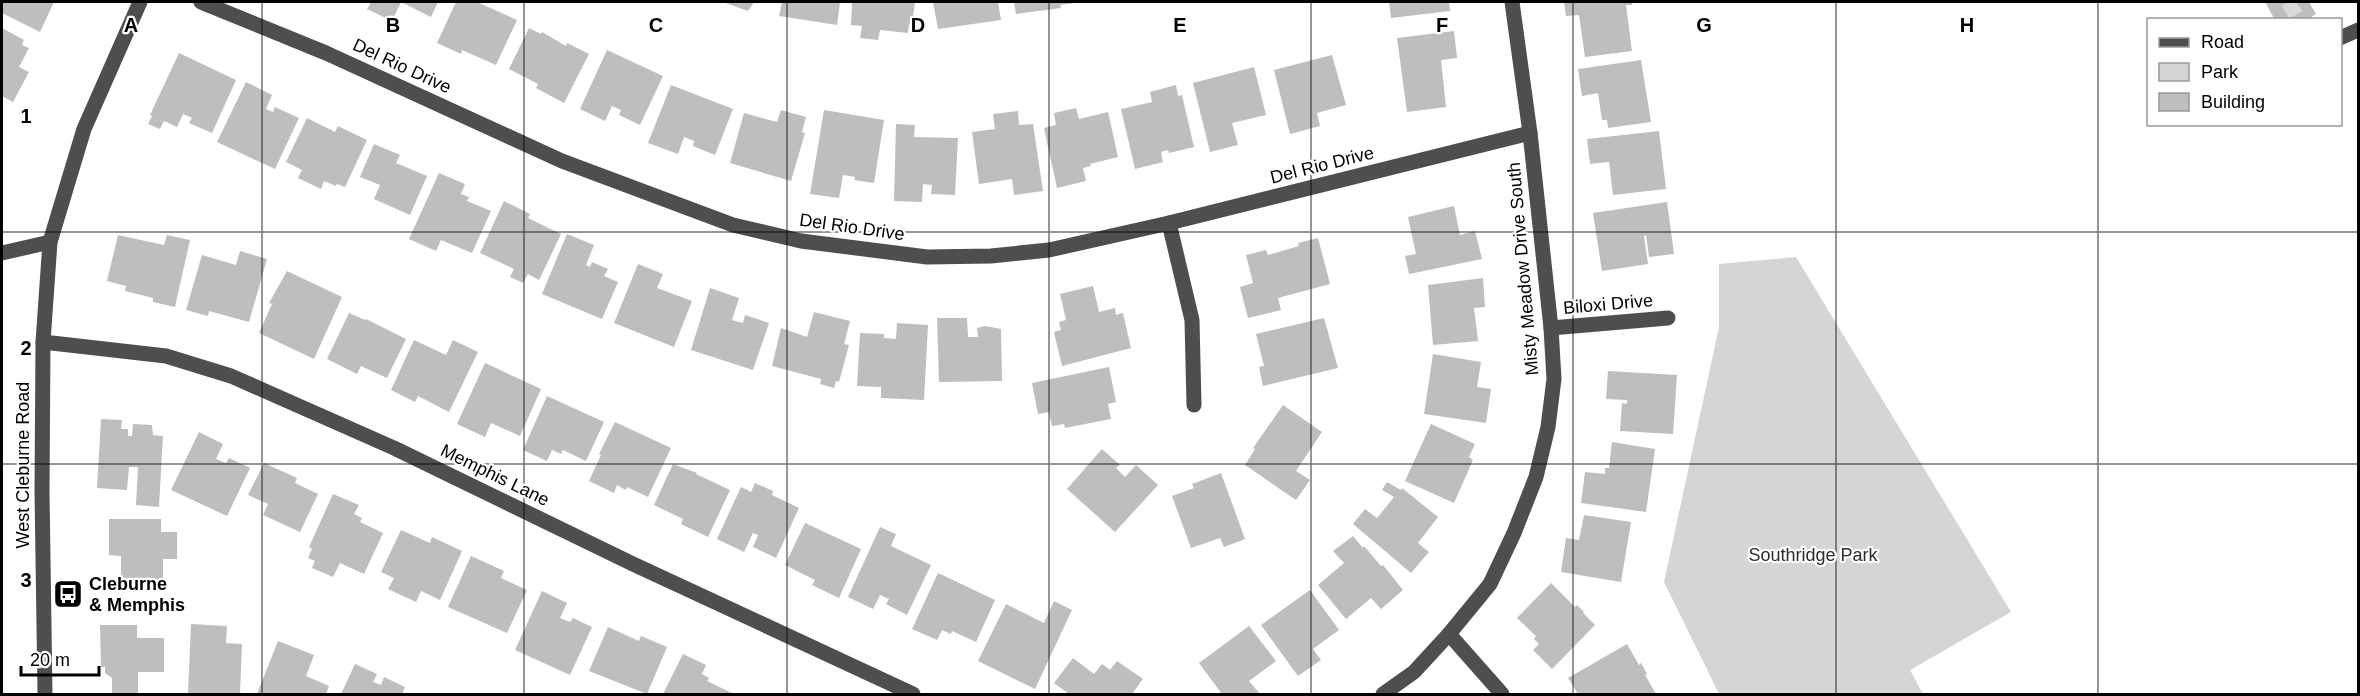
<svg xmlns="http://www.w3.org/2000/svg" width="2360" height="696" font-family="Arial,sans-serif">
<style>
.green{fill:#d5d5d5}
.building{fill:#bebebe}
.lines{fill:none;stroke-linecap:round;stroke-linejoin:round}
.minor-tunnel{stroke:#d9d9d9;stroke-width:15;stroke-dasharray:15 8;stroke-linecap:butt}
.minor{stroke:#4e4e4e;stroke-width:15}
.grid{fill:none;stroke:#000;stroke-width:1.5;stroke-opacity:0.55}
.labels{text-anchor:middle;dominant-baseline:central;stroke-width:4.5;stroke-linejoin:round;paint-order:stroke}
.street-label{font-size:18px;fill:#000;stroke:#fff}
.park-label{font-size:18px;fill:#2c2c2c;stroke:#fff}
.poi-label{font-size:18px;font-weight:bold;fill:#000;stroke:#fff;text-anchor:start}
.grid-label{font-size:20px;text-anchor:middle;font-weight:bold;fill:#000;stroke:#fff;stroke-width:4.5;stroke-linejoin:round;paint-order:stroke}
</style>
<rect width="100%" height="100%" fill="#fff"/>
<path class="green" d="M1796,257L2011,612L1910,670L1923,694H1719L1664,582L1719,327V264Z"/>
<g class="building">
<path d="M2,2H54L40,32L2,13Z"/>
<path d="M371,2H438L431,17L401,2L392,21L367,9Z"/>
<path d="M456,2H477L517,20L496,65L462,50L461,54L437,43Z"/>
<path d="M723,2H754L748,11Z"/>
<path d="M782,2H840L837,25L779,16Z"/>
<path d="M852,2H915L912,25L909,24L908,33L880,30L878,40L860,38L862,26L851,25Z"/>
<path d="M933,2H998L1001,20L938,29Z"/>
<path d="M1014,2H1074V3L1060,5L1061,8L1016,14Z"/>
<path d="M1389,2H1449L1450,11L1391,18Z"/>
<path d="M1564,2H1632V5H1626L1632,51L1585,57L1579,15L1566,16Z"/>
<path d="M2265,2H2309L2316,14L2307,20H2275Z"/>
<path d="M2,28L24,40L22,45L29,48L19,67L29,72L13,102L2,96Z"/>
<path d="M529,28L541,34L542,32L566,46L567,43L589,54L564,103L536,88L538,84L509,69Z"/>
<path d="M1454,31L1457,58L1441,60L1446,107L1407,112L1397,38Z"/>
<path d="M607,50L663,76L640,125L619,115L621,110L612,106L605,121L580,109Z"/>
<path d="M179,53L236,80L212,133L189,123L192,118L183,114L177,127L164,121L160,129L148,124L152,116L150,115Z"/>
<path d="M1332,55L1346,105L1317,113L1320,126L1290,134L1274,70Z"/>
<path d="M1641,60L1651,122L1608,128L1607,120H1602L1598,93L1582,96L1578,69Z"/>
<path d="M1254,67L1266,115L1232,123L1238,145L1210,152L1193,83Z"/>
<path d="M246,82L272,95L266,109L273,112L275,107L299,118L275,169L217,142Z"/>
<path d="M671,85L733,109L715,155L693,146L694,141L684,137L678,154L648,143Z"/>
<path d="M1176,85L1178,96L1182,95L1194,147L1169,153L1168,150L1161,152L1163,162L1135,169L1121,109L1152,102L1150,92Z"/>
<path d="M1076,108L1079,119L1108,112L1118,157L1090,164L1091,166L1083,168L1086,181L1057,188L1044,128L1056,125L1054,113Z"/>
<path d="M781,110L806,117L802,132L805,133L791,181L730,163L744,113L777,122Z"/>
<path d="M824,110L884,120L874,183L854,180L855,177L843,175L839,198L810,194Z"/>
<path d="M1018,111L1019,125L1033,124L1043,191L1014,195L1012,179L979,184L972,132L995,129L993,114Z"/>
<path d="M307,118L335,132L338,126L367,140L345,187L337,184L336,186L324,181L321,189L298,178L302,170L286,162Z"/>
<path d="M896,124L915,125L914,137L958,138L955,195L931,194L932,185L923,184L922,202L894,201Z"/>
<path d="M1659,131L1666,189L1613,195L1609,162L1590,164L1587,139Z"/>
<path d="M374,144L400,155L396,163L427,176L410,215L374,199L380,185L360,177Z"/>
<path d="M439,173L465,184L461,194L469,197L467,201L491,211L472,253L441,240L436,251L409,239Z"/>
<path d="M504,201L530,214L528,218L561,234L539,280L528,274L523,283L510,277L514,269L480,253Z"/>
<path d="M1667,202L1674,254L1649,257L1646,235L1644,236L1648,264L1602,271L1593,213Z"/>
<path d="M1454,206L1460,235L1475,231L1482,259L1409,274L1405,256L1416,254L1408,217Z"/>
<path d="M567,234L594,245L586,265L590,267L592,262L608,269L604,276L618,282L602,319L542,294Z"/>
<path d="M118,235L164,245L167,235L190,240L175,307L153,302V298L125,291L126,286L107,281Z"/>
<path d="M1318,238L1330,284L1278,298L1281,310L1248,318L1240,287L1253,283L1246,255L1266,250L1268,255L1299,246L1298,243Z"/>
<path d="M240,251L267,259L249,322L209,311L208,316L186,310L202,255L236,265Z"/>
<path d="M638,264L663,274L657,288L692,301L674,347L614,323Z"/>
<path d="M287,271L342,297L314,359L259,333L272,304L269,303Z"/>
<path d="M1483,278L1485,307L1474,308L1478,341L1433,345L1428,285Z"/>
<path d="M1093,286L1099,312L1115,308L1116,315L1123,313L1131,348L1062,366L1054,332L1061,330L1059,322L1066,320L1060,294Z"/>
<path d="M710,288L739,298L732,320L743,323L745,315L769,323L753,370L691,350Z"/>
<path d="M814,312L850,321L844,344L849,345L839,382L836,381L834,388L820,384L821,379L772,366L781,328L807,337Z"/>
<path d="M349,313L365,320L366,319L406,339L387,378L361,366L357,374L327,359Z"/>
<path d="M937,318H967L968,337H978L977,328L985,326L1001,329L1002,381L939,382Z"/>
<path d="M1324,318L1338,368L1263,386L1259,367L1264,366L1256,334Z"/>
<path d="M897,323L928,325L924,400L881,398V387L857,386L860,333L884,334V338L896,339Z"/>
<path d="M414,340L446,355L453,340L478,352L449,412L418,396L415,402L391,390Z"/>
<path d="M1433,354L1481,362L1477,387L1491,389L1486,423L1424,414Z"/>
<path d="M485,363L541,389L520,436L491,423L485,437L457,424Z"/>
<path d="M1109,367L1116,402L1108,404L1111,419L1065,428L1064,424L1052,426L1049,412L1038,414L1032,383Z"/>
<path d="M1608,371L1677,375L1673,434L1620,431L1622,403L1627,404V400L1606,399Z"/>
<path d="M547,396L604,422L586,461L563,450L561,454L552,450L547,461L523,450Z"/>
<path d="M1283,405L1322,432L1296,471L1310,480L1296,500L1245,465L1255,449L1253,448Z"/>
<path d="M101,419L122,420L121,429H128V436H132L133,424L152,425L153,435L163,436L159,507L136,505L138,467H129L127,490L97,488Z"/>
<path d="M615,422L671,448L648,497L627,487L626,490L617,485L614,493L589,481L601,455L599,454Z"/>
<path d="M1431,424L1475,444L1469,457L1473,460L1454,503L1405,481Z"/>
<path d="M199,432L223,444L216,459L226,463L229,458L250,468L227,516L171,490Z"/>
<path d="M1612,442L1655,449L1646,512L1581,503L1585,472L1605,474V468H1609Z"/>
<path d="M1102,449L1120,465L1116,468L1125,477L1136,465L1158,485L1115,532L1067,489Z"/>
<path d="M264,463L297,478L295,483L318,494L300,532L263,515L268,504L248,495Z"/>
<path d="M673,464L697,473L696,474L730,490L708,537L681,524L683,519L654,505Z"/>
<path d="M1221,473L1245,539L1224,547L1220,538L1191,548L1172,496L1194,488L1192,484Z"/>
<path d="M1387,482L1401,490L1402,488L1438,517L1418,543L1429,552L1411,573L1353,524L1365,509L1377,518L1394,497L1382,490Z"/>
<path d="M755,483L773,491L772,495L799,508L776,558L753,547L758,535L753,533L744,552L717,539L741,487L751,492Z"/>
<path d="M333,494L359,505L354,514L362,518L360,522L383,533L364,574L340,563L333,577L312,568L315,561L308,558L312,549L309,547Z"/>
<path d="M1584,515L1631,522L1621,582L1561,572L1566,538L1579,540Z"/>
<path d="M109,519H161V532H177V559H163V589H121V556L109,555Z"/>
<path d="M805,523L861,549L839,598L812,585L815,580L785,565Z"/>
<path d="M880,527L896,534L891,546L931,565L907,615L886,604L889,599L880,595L873,609L848,597Z"/>
<path d="M401,530L430,543L432,537L462,551L440,600L421,591L416,602L388,589L394,578L381,572Z"/>
<path d="M1353,536L1363,548L1364,546L1381,566L1383,565L1403,590L1381,609L1371,598L1346,619L1318,585L1344,563L1333,551Z"/>
<path d="M471,556L504,571L501,578L527,590L507,633L448,607Z"/>
<path d="M938,573L995,600L976,642L952,631L951,634L942,630L937,640L912,629Z"/>
<path d="M1551,583L1575,607L1577,605L1584,612L1583,613L1595,625L1552,669L1533,650L1539,644L1534,639L1536,636L1517,618Z"/>
<path d="M1310,590L1339,630L1313,649L1321,660L1298,676L1261,625Z"/>
<path d="M542,591L567,603L560,618L570,622L573,618L592,627L570,675L515,650Z"/>
<path d="M1054,601L1072,610L1035,689L978,661L1006,604L1044,623Z"/>
<path d="M191,624L227,626L226,643L242,644L240,694H188Z"/>
<path d="M100,625H137V638H164V672H138V694H112V678L105,673V667H101Z"/>
<path d="M1249,626L1276,661L1249,681L1260,694H1222L1199,663Z"/>
<path d="M608,627L639,641L641,636L667,647L647,694L589,671Z"/>
<path d="M278,641L314,655L306,676L329,686L326,694H257Z"/>
<path d="M1627,644L1639,665L1641,663L1647,674L1645,675L1656,694H1578L1568,678Z"/>
<path d="M683,654L706,665L702,674L709,678L707,681L734,694H663Z"/>
<path d="M1073,658L1094,674L1102,664L1110,670L1117,661L1143,679L1132,694H1069L1054,683Z"/>
<path d="M355,664L377,674L373,682L381,685L384,677L405,687L402,694H341Z"/>
</g>
<g class="lines">
<path class="minor-tunnel" d="M2288,2L2299,20"/>
<g class="minor">
<path d="M201,2L326,53L562,161L733,225L801,241L927,257L991,256L1049,250L1169,223L1530,133"/>
<path d="M2340,38L2358,30"/>
<path d="M1169,223L1192,320L1194,405"/>
<path d="M2,253L50,242"/>
<path d="M1551,328L1668,318"/>
<path d="M43,342L166,356L231,376L394,448L633,564L913,694"/>
<path d="M1449,634L1502,694"/>
<path d="M45,694L42,491L43,342L50,242L84,129L140,2"/>
<path d="M1383,694L1414,672L1449,634L1490,584L1514,533L1536,477L1548,427L1554,379L1551,328L1530,133L1512,2"/>
</g>
</g>
<path class="grid" d="M262,2V694M524,2V694M787,2V694M1049,2V694M1311,2V694M1573,2V694M1836,2V694M2098,2V694M2,232H2358M2,464H2358"/>
<defs>
<g id="bus-square" transform="scale(1.5)"><rect x="-9" y="-9" width="18" height="18" rx="4" fill="#000" stroke="#fff"/><path d="M-5-6H5V4H4V6H2V4H-2V6H-4V4H-5ZM-3.5-4V0h7V-4ZM-3.5 1.2v1.5H-2V1.2ZM2 1.2v1.5H3.5V1.2Z" fill="#fff"/></g>
</defs>
<g fill-rule="evenodd">
<use href="#bus-square" x="68" y="594"/>
</g>
<g class="labels">
<g class="street-label">
<text transform="translate(402 66) rotate(25)">Del Rio Drive</text>
<text transform="translate(1322 165) rotate(-14)">Del Rio Drive</text>
<text transform="translate(852 227) rotate(8)">Del Rio Drive</text>
<text transform="translate(1523 269) rotate(-95)">Misty Meadow Drive South</text>
<text transform="translate(1608 304) rotate(-5)">Biloxi Drive</text>
<text transform="translate(23 465) rotate(-90)">West Cleburne Road</text>
<text transform="translate(495 475) rotate(26)">Memphis Lane</text>
</g>
<g class="park-label">
<text x="1813" y="555">Southridge Park</text>
</g>
<g class="poi-label">
<text x="89" y="584">Cleburne<tspan x="89" dy="21">&amp; Memphis</tspan></text>
</g>
</g>
<g class="grid-label">
<text x="131" y="32">A</text>
<text x="393" y="32">B</text>
<text x="656" y="32">C</text>
<text x="918" y="32">D</text>
<text x="1180" y="32">E</text>
<text x="1442" y="32">F</text>
<text x="1704" y="32">G</text>
<text x="1967" y="32">H</text>
<text x="26" y="123">1</text>
<text x="26" y="355">2</text>
<text x="26" y="587">3</text>
</g>
<rect width="2360" height="696" fill="none" stroke="#000000" stroke-width="6"/>
<rect x="2147" y="18" width="195" height="108" fill="#ffffff" stroke="#999999" stroke-width="1.5"/>
<rect x="2159" y="38" width="30" height="9" fill="#4e4e4e" stroke="#999999" stroke-width="1.5"/>
<text x="2201" y="48" font-size="18" fill="#000000">Road</text>
<rect x="2159" y="63" width="30" height="18" fill="#d5d5d5" stroke="#999999" stroke-width="1.5"/>
<text x="2201" y="78" font-size="18" fill="#000000">Park</text>
<rect x="2159" y="93" width="30" height="18" fill="#bebebe" stroke="#999999" stroke-width="1.5"/>
<text x="2201" y="108" font-size="18" fill="#000000">Building</text>
<path d="M21 666v9h78v-9" fill="none" stroke="#000000" stroke-width="3"/>
<text x="30" y="666" font-size="18" fill="#000000" stroke="#ffffff" stroke-width="4.5" paint-order="stroke">20 m</text>
</svg>
